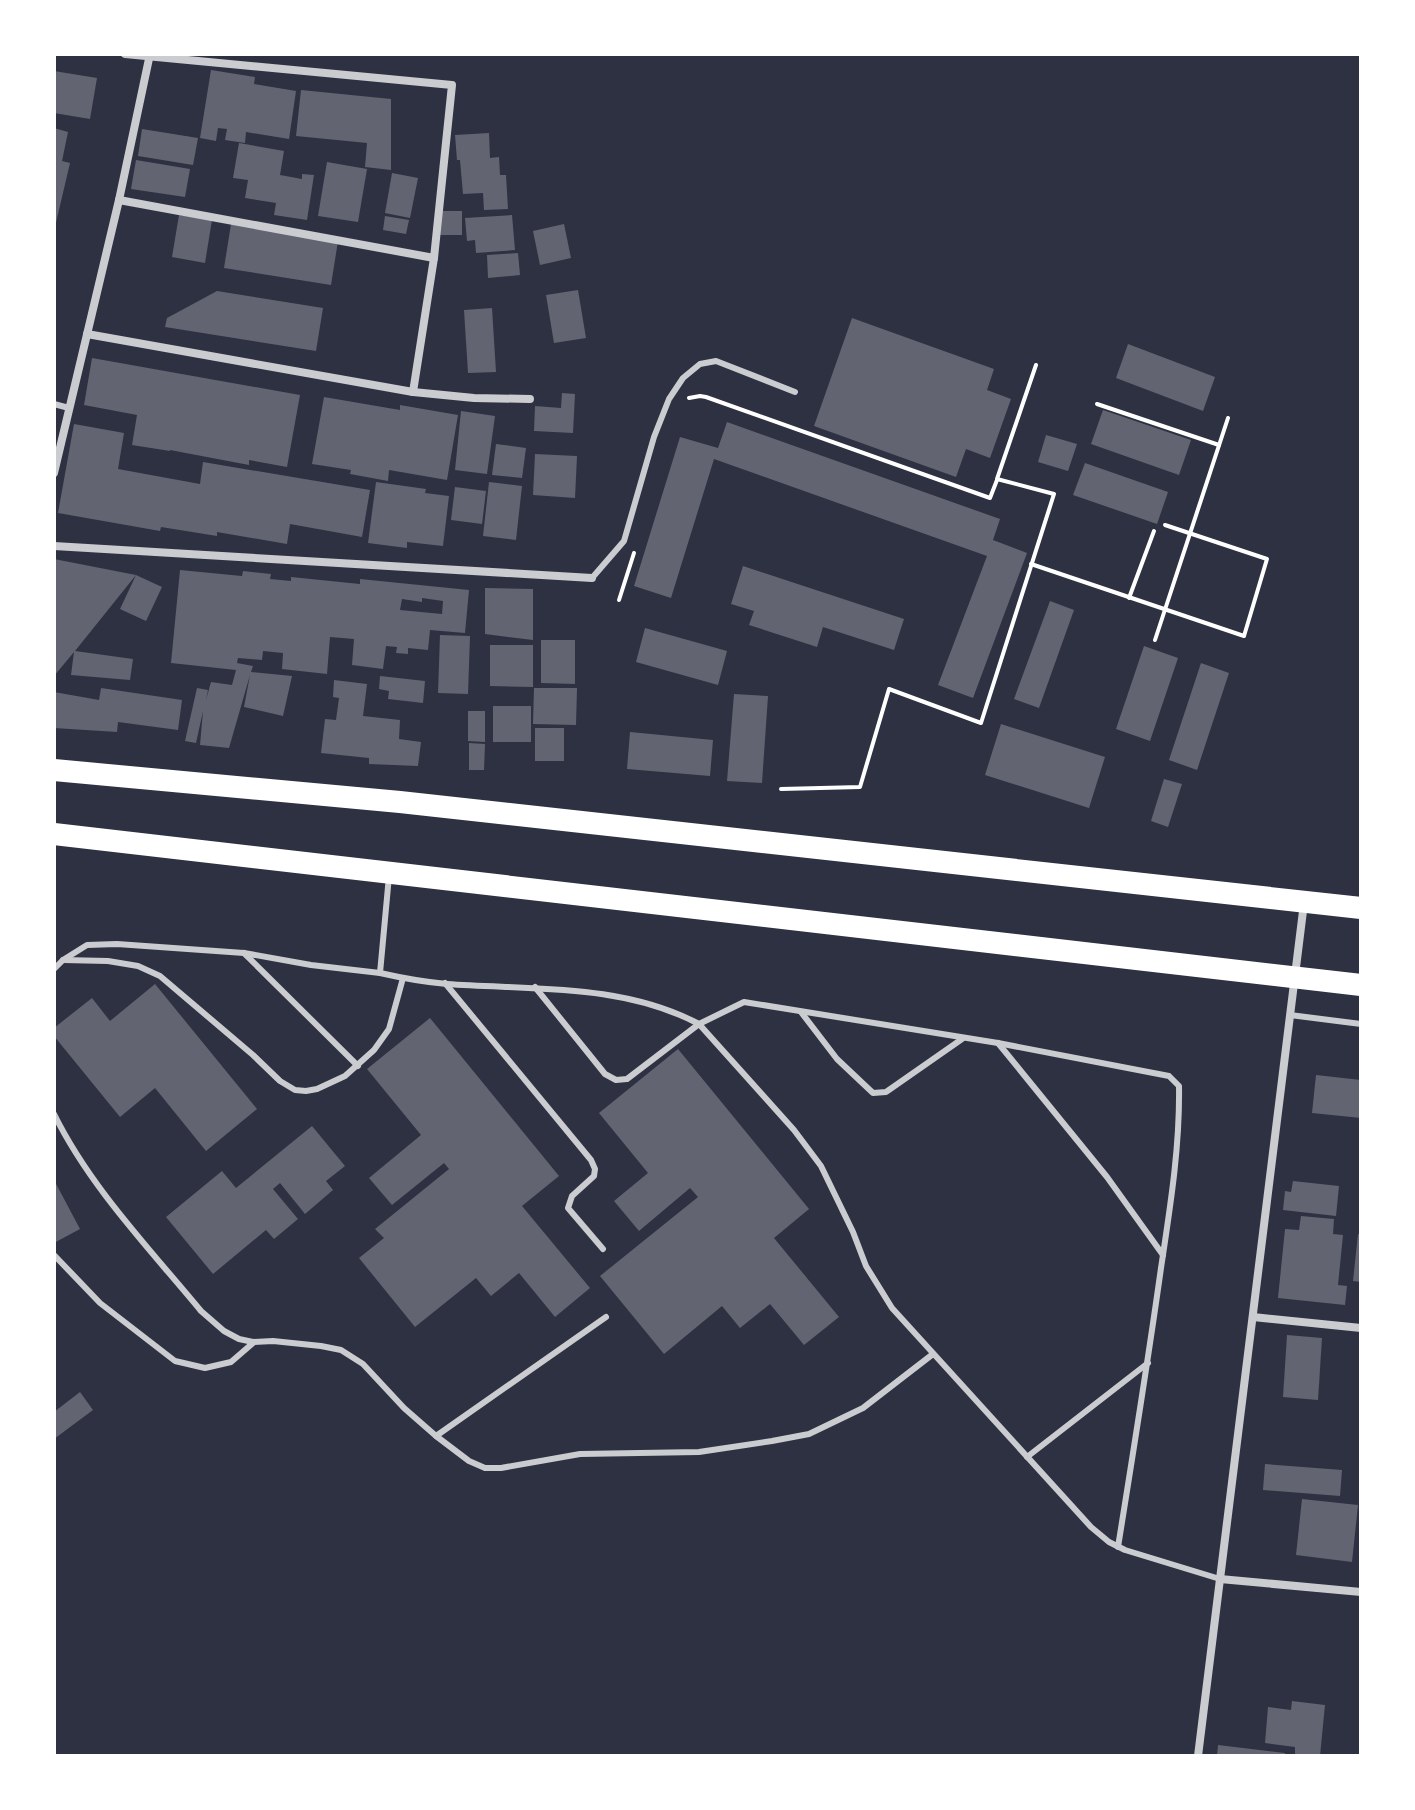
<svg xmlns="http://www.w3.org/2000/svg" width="1415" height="1810" font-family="'Fira Sans',sans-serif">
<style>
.building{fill:#626471;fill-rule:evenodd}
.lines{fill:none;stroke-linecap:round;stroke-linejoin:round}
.path{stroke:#fff;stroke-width:4}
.service{stroke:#caccd0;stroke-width:6}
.minor{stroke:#caccd0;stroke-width:8}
.trunk{stroke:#fff;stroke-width:22}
</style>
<rect width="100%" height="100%" fill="#2d3142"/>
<g class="building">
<path d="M211,70L255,77L254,84L296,91L289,139L246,132L245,143L225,140L227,129L218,128L216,141L200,138Z"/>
<path d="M54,71L97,78L90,119L54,113Z"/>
<path d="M301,90L391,99V170L365,167L367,143L296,136Z"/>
<path d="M54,128L68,132L62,161L70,163L55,227Z"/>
<path d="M142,129L198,138L193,165L138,156Z"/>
<path d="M489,133L490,158L499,157L500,175H506L508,209L484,210L483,193L463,194L460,160H457L455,135Z"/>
<path d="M239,143L284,151L280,175L302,179V174L314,175L307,220L274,215L276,203L245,198L248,180L233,178Z"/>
<path d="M136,160L190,169L185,197L131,189Z"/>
<path d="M327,162L367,169L358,222L318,216Z"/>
<path d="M392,173L418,178L410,218L385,213Z"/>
<rect x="438" y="211" width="24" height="24"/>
<path d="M179,215L212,220L205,263L172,257Z"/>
<path d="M512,215L515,250L476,253L475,240L467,241L465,218Z"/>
<path d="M385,216L409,220L406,234L383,230Z"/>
<path d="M231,224L338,241L331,285L224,268Z"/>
<path d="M564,224L571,258L540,265L533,231Z"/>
<path d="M518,253L520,275L488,278L487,255Z"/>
<path d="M578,290L586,338L554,343L546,295Z"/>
<path d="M217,291L323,308L316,351L165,327L167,318Z"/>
<path d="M492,308L496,372L468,373L464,310Z"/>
<path d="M852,318L994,369L987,390L1011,399L990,458L966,449L956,477L814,426Z"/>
<path d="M1128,344L1215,377L1203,411L1116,378Z"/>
<path d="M92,358L300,395L287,467L249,460V465L170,450V451L132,445L137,415L84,405Z"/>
<path d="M562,393L575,394L573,433L534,431L535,406L561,408Z"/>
<path d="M324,397L400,410V405L458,415L447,480L389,470L388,481L350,474L351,470L312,464Z"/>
<path d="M1103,410L1191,440L1179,475L1091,444Z"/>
<path d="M461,411L495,416L487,474L455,470Z"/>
<path d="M727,422L1000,519L993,540L1027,553L973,698L938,685L987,556L714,459L671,598L634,586L680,437L718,448Z"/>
<path d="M74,424L124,433L118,469L200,484L203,462L370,490L362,537L290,524L287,544L217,532V536L161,527L160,531L58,513Z"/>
<path d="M1046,435L1077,444L1068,471L1038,462Z"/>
<path d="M496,444L526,448L522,478L492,475Z"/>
<path d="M535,454L577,456L575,498L533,495Z"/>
<path d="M1085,463L1168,492L1157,524L1073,495Z"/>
<path d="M376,482L426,489L425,493L449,496L443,546L407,542V548L368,543Z"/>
<path d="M489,482L522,486L516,540L483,536Z"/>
<path d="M455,487L486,491L482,524L451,520Z"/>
<path d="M54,559L136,575L75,651L133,659L130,680L71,675L74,652L54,676Z"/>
<path d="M743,566L904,619L894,650L823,627L817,647L749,625L754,611L731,604Z"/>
<path d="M180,570L242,576L243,571L271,574L270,579L291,581V577L360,584V579L469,590L465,633L430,630L428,650L408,648V654L396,653L397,647L386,646L383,669L352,665L354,639L330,637L327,674L282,669L283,653L263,651L262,660L238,658L237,663L253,666L251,672L292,676L283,716L244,707L250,675L229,748L200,745L203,711L196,743L185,741L197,688L208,690L206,700L211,682L232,685L236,670L171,663ZM422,598L443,601L442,614L400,610L402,599L422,602Z"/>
<path d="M136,575L162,587L146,621L120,609Z"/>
<path d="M485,588L533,589V640L485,634Z"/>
<path d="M1050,601L1074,610L1039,708L1014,699Z"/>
<path d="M645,628L727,651L718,685L636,662Z"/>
<path d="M440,635L470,636L468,694L438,693Z"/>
<path d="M541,640H575V684L541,683Z"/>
<path d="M490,645H533V687L490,686Z"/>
<path d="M1144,646L1178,658L1150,741L1116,729Z"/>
<path d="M1201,663L1229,673L1197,770L1169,760Z"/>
<path d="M380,676L425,681L423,703L388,699L389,691L379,689Z"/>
<path d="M334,680L367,684L363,716L400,720L399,739L421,742L418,766L369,764V758L321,753L325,719L336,720L339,698L333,697Z"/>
<path d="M101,688L182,700L178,730L118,722L117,732L54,728V692L99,700Z"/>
<path d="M534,688H577L576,725L533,724Z"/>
<path d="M734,694L768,696L762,783L727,781Z"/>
<rect x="493" y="706" width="38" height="36"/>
<path d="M468,711H485V742L468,741Z"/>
<path d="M1001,724L1105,757L1089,808L985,775Z"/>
<rect x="535" y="728" width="29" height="33"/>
<path d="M630,732L713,740L710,776L627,769Z"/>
<path d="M469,743L485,744L484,770H469Z"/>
<path d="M1164,779L1182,784L1168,827L1151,821Z"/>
<path d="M155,984L257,1109L206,1151L155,1088L120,1117L54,1036V1028L92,998L110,1021Z"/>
<path d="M430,1018L559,1176L522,1206L590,1288L555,1317L519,1273L491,1296L476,1278L415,1327L359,1258L384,1238L375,1229L449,1169L444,1163L392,1205L369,1178L421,1135L367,1069Z"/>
<path d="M678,1049L809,1209L774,1238L839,1317L804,1345L770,1304L740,1328L722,1306L664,1354L600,1276L698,1197L690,1188L639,1231L614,1201L648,1173L599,1113Z"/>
<path d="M1316,1075L1361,1080V1118L1312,1113Z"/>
<path d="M312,1126L345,1166L326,1181L333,1190L305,1214L280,1183L273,1189L298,1219L274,1239L266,1230L213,1274L166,1217L222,1171L236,1188Z"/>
<path d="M54,1180L80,1229L54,1243Z"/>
<path d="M1293,1181L1339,1186L1336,1216L1283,1210L1285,1191L1291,1192Z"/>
<path d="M1301,1216L1334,1219L1333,1234L1343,1235L1338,1285L1347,1286L1345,1305L1278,1298L1285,1229L1299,1230Z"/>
<path d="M1358,1234H1361V1282L1353,1281Z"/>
<path d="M1287,1335L1322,1338L1318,1400L1283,1397Z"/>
<path d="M80,1392L93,1410L54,1439V1412Z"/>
<path d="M1265,1464L1342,1470L1340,1496L1263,1490Z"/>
<path d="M1302,1499L1358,1505L1352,1562L1296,1555Z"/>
<path d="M1292,1701L1325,1705L1320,1756L1295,1754V1747L1265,1743L1268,1707L1291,1710Z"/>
<path d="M1218,1745L1285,1753V1756H1217Z"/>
</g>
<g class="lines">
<g class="path">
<path d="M689,398L700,396L706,397L990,498L997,480"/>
<path d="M1097,404L1219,445"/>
<path d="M1031,564L1244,636L1267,559L1165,525"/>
<path d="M1129,598L1154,531"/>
<path d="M619,600L634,553"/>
<path d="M1155,640L1228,418"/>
<path d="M781,789L860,787L889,689L981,723L1054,494L997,479L1036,365"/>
</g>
<g class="service">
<path d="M54,404L69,408"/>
<path d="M592,578L624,541L654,437L669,399L683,378L700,364L716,361L795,392"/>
<path d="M244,953L358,1066"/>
<path d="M63,960L108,961L138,966L160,976L253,1055L280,1081L295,1090L306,1091L317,1089L345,1076L374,1050L389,1029L403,978"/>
<path d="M54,969L63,960L87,945L117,944L244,953L311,965L380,973L389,876"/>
<path d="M380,973C402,978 424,982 447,984C531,990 622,983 699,1024L794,1130L821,1166L853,1232L866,1266L892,1308L1091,1527L1109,1542L1125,1550L1220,1579"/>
<path d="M445,983L591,1160L595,1169L594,1176L572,1196L568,1208L603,1249"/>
<path d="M535,987L605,1074L616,1080L627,1079L699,1024L744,1002L998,1043L1169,1076L1179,1086C1180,1147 1170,1208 1161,1268C1148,1361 1133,1454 1118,1547"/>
<path d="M801,1012L837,1059L873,1093L886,1092L962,1039"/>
<path d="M1290,1015L1361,1024"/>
<path d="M998,1043L1107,1177L1163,1255"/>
<path d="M54,1114C90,1187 149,1248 201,1311L224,1331L239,1339L253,1342L273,1341L321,1346L341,1350L363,1364L404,1408L436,1436L469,1461L485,1468H501L580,1454L699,1452L772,1441L809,1434L863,1408L933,1354"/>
<path d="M54,1255L100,1303L175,1361L205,1368L231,1362L253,1343"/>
<path d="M436,1436L606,1317"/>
<path d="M1027,1457L1148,1363"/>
</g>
<g class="minor">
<path d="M125,54L452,85L434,258L413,392"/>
<path d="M119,200L434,258"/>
<path d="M87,334L413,392L474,398L530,399"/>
<path d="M54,473L119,200L150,54"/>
<path d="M54,546L592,578"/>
<path d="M1253,1317L1361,1328"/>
<path d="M1220,1579L1361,1592"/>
<path d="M1198,1756L1304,903"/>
</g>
<g class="trunk">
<path d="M54,770L400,802L1361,908"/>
<path d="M54,834L1361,985"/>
</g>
</g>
<rect width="1415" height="1810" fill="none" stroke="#ffffff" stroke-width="112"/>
</svg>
